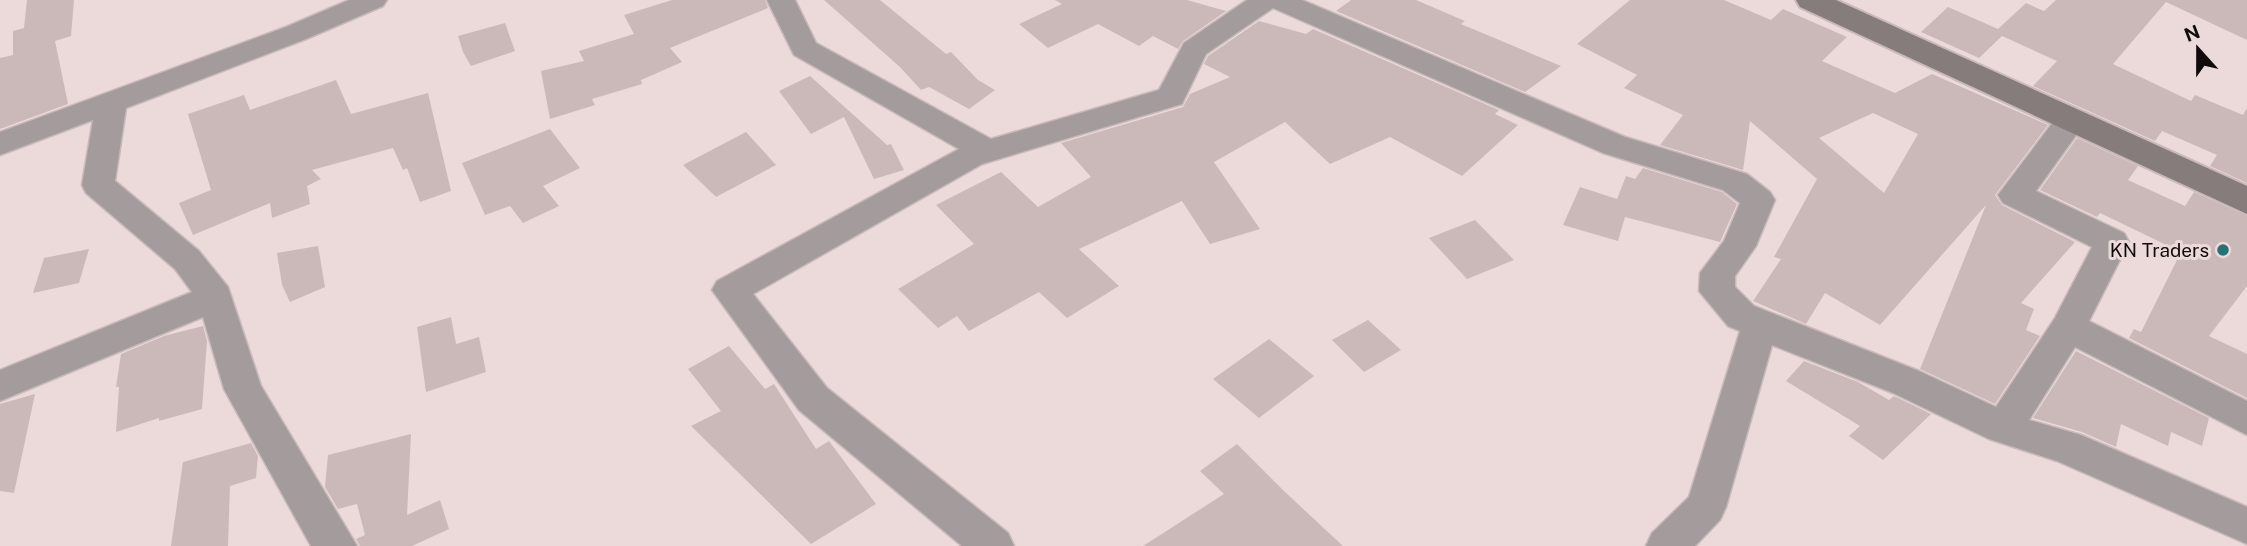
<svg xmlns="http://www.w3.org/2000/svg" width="2247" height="546" font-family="'Public Sans',sans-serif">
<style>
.building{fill:#cbb9ba;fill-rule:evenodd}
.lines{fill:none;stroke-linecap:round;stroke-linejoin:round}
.minor-casing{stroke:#c9b9ba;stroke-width:3}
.secondary-casing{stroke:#c9b9ba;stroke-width:4}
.minor{fill:#a49c9c;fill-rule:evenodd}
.secondary{fill:#877c7c;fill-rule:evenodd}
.poi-dot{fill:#277178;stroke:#ecdadb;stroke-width:2.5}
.labels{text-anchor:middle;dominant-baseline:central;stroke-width:6;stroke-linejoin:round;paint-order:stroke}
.poi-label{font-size:19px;fill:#110b0b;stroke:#ecdadb;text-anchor:end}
</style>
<rect width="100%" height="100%" fill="#ecdadb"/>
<g class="building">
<path d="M27,0H74L71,36L55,41L68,104L0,129V58L13,55V31L24,28Z"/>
<path d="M672,0H765L768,8L670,48L682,62L641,80L642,84L592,99L595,105L550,119L541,71L584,61L579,51L634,34L624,15Z"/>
<path d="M824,0H880L946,54L951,52L978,80L995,90L969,109L929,87L921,90L900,67Z"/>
<path d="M1055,0H1187L1226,11L1183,41L1178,49L1153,36L1139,46L1098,24L1048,48L1019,24L1062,4Z"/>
<path d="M1351,0H1416L1465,21L1461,24L1561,66L1525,92L1336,11Z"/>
<path d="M1630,0H1724L1771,20L1783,9L1847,37L1822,61L1895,93L1932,74L2048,125L1995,195L2002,205L2075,242L2021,303L2034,309L2026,330L2040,336L1995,404L1920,369L1986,205L1880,325L1825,293L1806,324L1753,301L1781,259L1774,257L1817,179L1750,121L1743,170L1660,145L1683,115L1624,88L1637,75L1577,44ZM1873,113L1918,134L1884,193L1819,138Z"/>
<path d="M2056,0H2247V40L2166,2L2113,64L2191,101L2195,95L2243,115L2247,108V183L2210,166L2217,155L2162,131L2155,141L2033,86L2057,61L2002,36L1979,58L1921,32L1948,7L1998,29L2026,3L2044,11Z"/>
<path d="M1259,21L1306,34L1313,29L1499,110L1495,114L1518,125L1462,176L1390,137L1330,164L1285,122L1214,162L1260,229L1210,244L1182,201L1079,249L1119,286L1067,318L1039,292L969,331L957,316L938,328L898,289L974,244L936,205L1001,172L1038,207L1091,177L1061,143L1183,107L1190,94L1230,77L1204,64L1208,56Z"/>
<path d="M505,23L515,51L471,66L463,52L458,36Z"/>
<path d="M810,76L887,145L891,144L904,170L874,179L844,117L811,134L779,91Z"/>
<path d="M336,80L351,114L428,93L451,191L420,202L407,168L403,170L393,148L312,170L321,179L307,186L310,204L272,218L270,203L193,235L179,203L211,190L188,114L244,95L250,110Z"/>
<path d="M550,129L580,168L543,186L559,206L523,223L510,206L485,215L462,163Z"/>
<path d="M746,132L776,165L716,197L683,165Z"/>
<path d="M2077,138L2138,166L2128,180L2185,206L2194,192L2247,216V286L2209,336L2247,354V398L2129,338L2134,329L2141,332L2181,252L2100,213L2097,217L2040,190Z"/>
<path d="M1643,168L1722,192L1737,204L1720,242L1625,217L1618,241L1563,225L1580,187L1617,199L1626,176L1635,179Z"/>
<path d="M1475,220L1514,260L1467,279L1429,238Z"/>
<path d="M318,246L325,287L290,302L282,285L277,253Z"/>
<path d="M89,249L79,283L33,293L44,258Z"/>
<path d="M451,317L456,344L479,337L486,372L426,392L417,327Z"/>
<path d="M1368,320L1401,350L1364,372L1332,340Z"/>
<path d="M203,326L207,341L202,409L159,421V418L116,432L119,387H116L121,354L164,336Z"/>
<path d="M1269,339L1314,376L1259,418L1213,379Z"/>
<path d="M729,346L765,389L774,384L816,449L829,441L876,504L811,544L691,426L721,411L688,369Z"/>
<path d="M2076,351L2209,418L2202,446L2171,432L2168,446L2121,424L2116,447L2082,432L2033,418Z"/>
<path d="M1804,361L1858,382L1889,400L1894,396L1931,414L1883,460L1849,436L1860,426L1786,381Z"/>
<path d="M35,394L14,493L0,491V404Z"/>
<path d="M411,434L407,515L440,500L449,529L412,546H360L356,539L365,535L357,504L338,509L325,487L328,455Z"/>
<path d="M251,443L258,456L256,478L230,486L228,546H171L183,462Z"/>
<path d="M1237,444L1285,492L1343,546H1143L1224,494L1200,471Z"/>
</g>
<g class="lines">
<g class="minor-casing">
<g id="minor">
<path d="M349,0H387L383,6L306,39L126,108L115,181L199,251L228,287L261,386L357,546H311L224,389L203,317L0,401V370L192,292L175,269L86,193L82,185L93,120L0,155V132L286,27Z"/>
<path d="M767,0H795L816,43L991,139L1159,90L1184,43L1247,0H1302L1625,137L1747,174L1770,192L1775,200L1756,246L1735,276V287L1754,306L1919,371L1996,407L2055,318L2092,247L2003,203L1998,195L2060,113L2071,110L2082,113L2087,120L2036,191L2124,233L2129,242L2089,321L2247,401V435L2075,347L2029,420L2081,435L2247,507V544L2057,461L1989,439L1893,393L1772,345L1726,507L1720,520L1695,546H1646L1652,533L1689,497L1740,331L1728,326L1699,291L1700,273L1724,241L1740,203L1723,190L1603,153L1273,8L1206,54L1182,104L982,164L753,294L827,388L1008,533L1014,546H962L799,410L712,290L717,281L959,149L794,55Z"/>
</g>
</g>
<g class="secondary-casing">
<path id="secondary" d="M1796,0H1836L2247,186V214L1800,7Z"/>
</g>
<use href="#minor" class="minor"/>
<use href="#secondary" class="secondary"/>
</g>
<circle class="poi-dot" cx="2223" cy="250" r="7"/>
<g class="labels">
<g class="poi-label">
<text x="2209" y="250">KN Traders</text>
</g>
</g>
<g transform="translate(2198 49) rotate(339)" stroke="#ecdadb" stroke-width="5" paint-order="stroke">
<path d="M0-5L12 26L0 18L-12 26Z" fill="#110b0b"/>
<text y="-10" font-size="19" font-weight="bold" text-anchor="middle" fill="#110b0b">N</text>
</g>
</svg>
